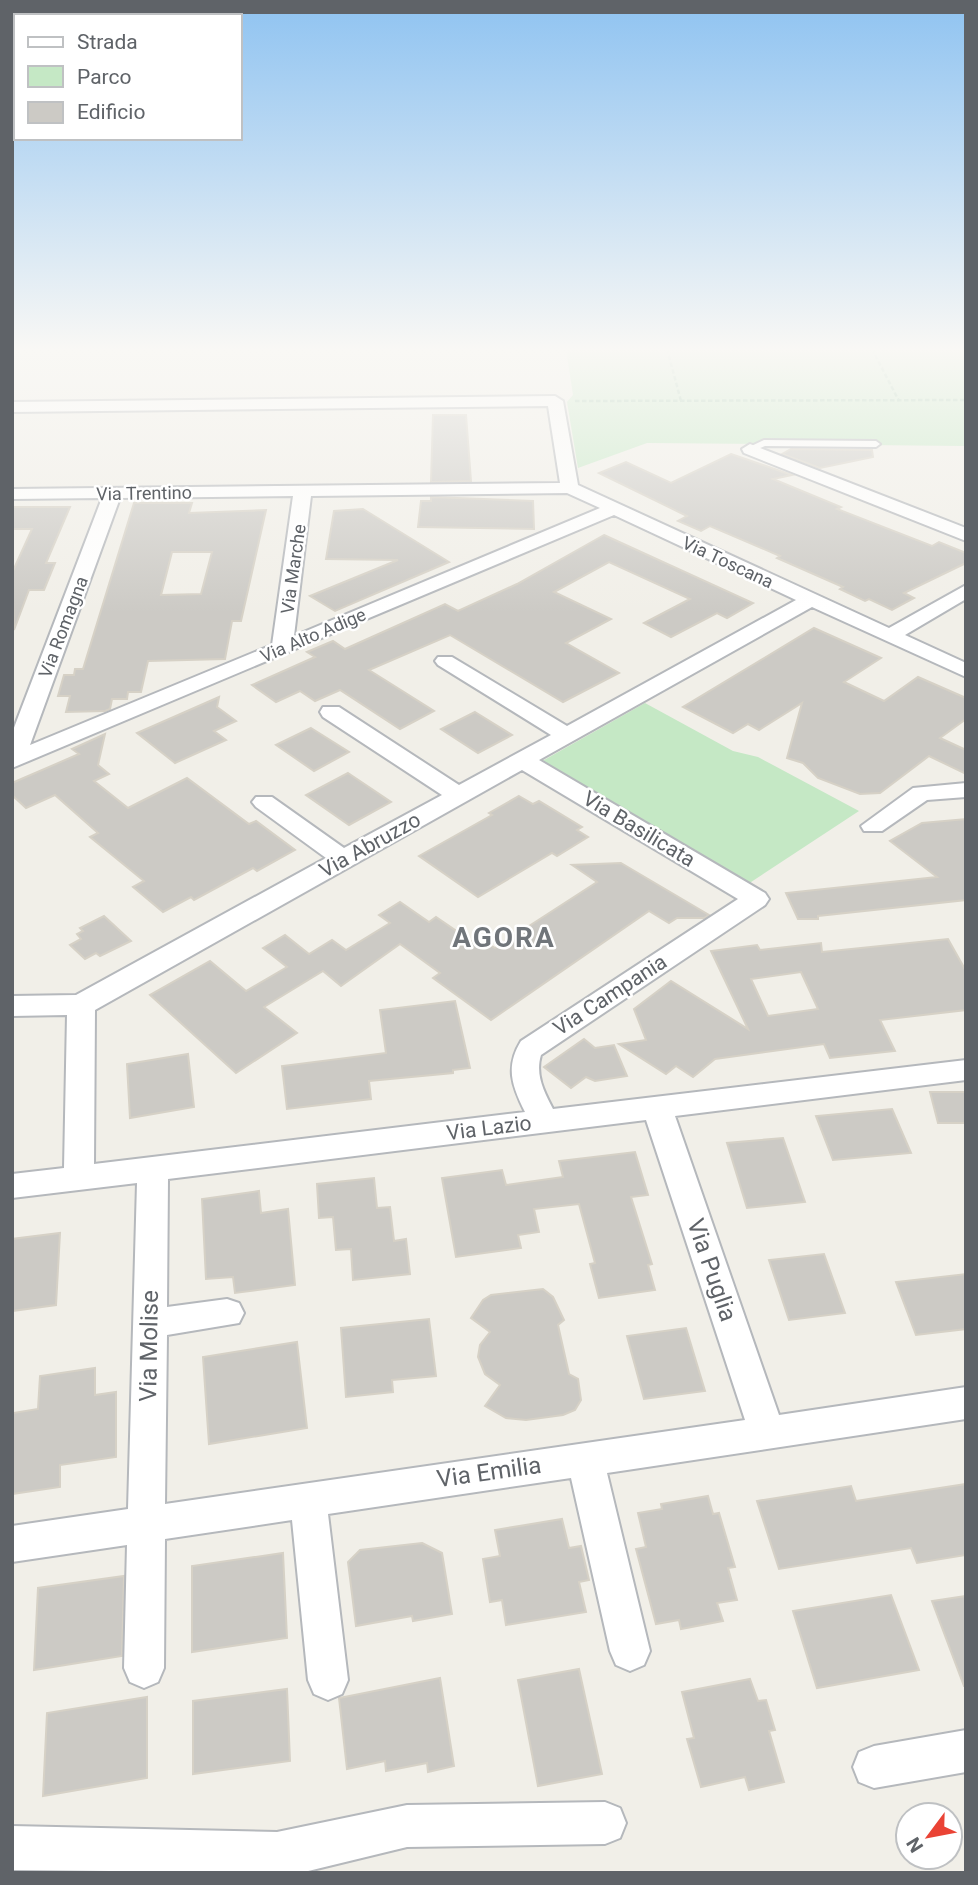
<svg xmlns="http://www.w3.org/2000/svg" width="978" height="1885" font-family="Roboto,sans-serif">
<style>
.green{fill:#c5e8c5}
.building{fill:#cccac5;stroke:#d6d1c6;stroke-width:2;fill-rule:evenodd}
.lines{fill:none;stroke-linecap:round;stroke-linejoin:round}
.lane-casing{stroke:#b5b8bc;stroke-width:4}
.street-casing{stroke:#b5b8bc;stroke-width:4}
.path{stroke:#9cc7a9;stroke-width:2.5;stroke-dasharray:4.5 2.5;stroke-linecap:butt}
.lane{fill:#fff;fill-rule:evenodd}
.street{fill:#fff;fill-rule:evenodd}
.labels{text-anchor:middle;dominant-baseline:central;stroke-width:5;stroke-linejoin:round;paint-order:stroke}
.far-street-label{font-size:18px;fill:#5f6368;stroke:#fff}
.street-label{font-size:21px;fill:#5f6368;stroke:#fff}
.near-street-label{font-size:24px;fill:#5f6368;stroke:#fff}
.district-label{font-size:28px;font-weight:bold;letter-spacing:2px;fill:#70757a;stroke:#fff}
</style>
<rect width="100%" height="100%" fill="#f1efe8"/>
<g class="green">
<path d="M566,349H966V446L647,443L578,468L567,402L573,395Z"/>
<path d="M645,703L733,751L758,757L859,811L745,886L537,764Z"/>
</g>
<g class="building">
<path d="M433,415H466L471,481L431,482Z"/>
<path d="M791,449L872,450L873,457L820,468L782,454Z"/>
<path d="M731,454L792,475L773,479L841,507L837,509L932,546L939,542L966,553V563L904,593L914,598L892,610L869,599L865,601L840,589L843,587L777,558L780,556L710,526L701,531L678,521L687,516L599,473L626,462L671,483Z"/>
<path d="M431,497L533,501L534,529L418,527L421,501H431Z"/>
<path d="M134,503H192L189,513L266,510L241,621H232L225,659L148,661L141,692H128L127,699H112L110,709L105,711L66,712L70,696H58L64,675H74L75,669H83ZM172,552H212L201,594L161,595Z"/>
<path d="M12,507H70L46,563H55L44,590H29L14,630L12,573L32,529H12Z"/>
<path d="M363,509L449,562L335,611L310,596L398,560L326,559L334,511Z"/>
<path d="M604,535L753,603L727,618L717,613L671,637L644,623L690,599L609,562L554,592L611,619L566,643L619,673L563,702L450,635L369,670L434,711L400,729L340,690L315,701L300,691L276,702L252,685L315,657L307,652L333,641L345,649L445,604L458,611L517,584Z"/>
<path d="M814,628L881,658L844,682L884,701L918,677L966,698V719L940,738L966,750V774L929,756L880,793L860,794L818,778L803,763L787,758L802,703L759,730L748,724L733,733L683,707Z"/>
<path d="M219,697L217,707L236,721L214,731L226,740L175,763L137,733Z"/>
<path d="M475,712L512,735L478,753L441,729Z"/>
<path d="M311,728L349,752L314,771L276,745Z"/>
<path d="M105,734L98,765L109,774L94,781L128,808L187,778L249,824L256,821L295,850L257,871L253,868L194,900L191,897L163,912L133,887L144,881L90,837L98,833L55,795L26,808L12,795V783L79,754L72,749Z"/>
<path d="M348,773L391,802L349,825L306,795Z"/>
<path d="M519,796L533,804L539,801L582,827L577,830L588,837L557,856L552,853L478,897L419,856L492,815L489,813Z"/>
<path d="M966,819V900L818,916V919H798L786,893L937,877L890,841L922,823Z"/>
<path d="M621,863L709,915L704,918H677L669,923L649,911L491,1020L433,978L440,973L400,944L341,986L323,971L264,1007L297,1033L236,1073L150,995L210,961L246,991L287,967L263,948L285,935L309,954L332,940L346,950L390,923L379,915L400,902L429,922L436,917L480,947L487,943L495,948L597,882L572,865Z"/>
<path d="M104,916L131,941L100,956L96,953L85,959L70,945L81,939L77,934L83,931L80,928Z"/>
<path d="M948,939L966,971V1010L880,1020L895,1051L830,1058L824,1044L715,1059L693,1077L676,1066L666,1074L619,1044L646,1040L634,1009L671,981L748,1029L711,951L757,945L760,950L821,943L822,952ZM801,972L818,1009L768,1016L751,979Z"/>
<path d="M455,1001L470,1068L453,1070V1073L369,1081L371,1099L287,1109L282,1066L386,1053L380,1010Z"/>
<path d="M584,1039L595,1048L614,1045L627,1076L595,1081L586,1077L571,1088L544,1067Z"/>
<path d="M188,1054L194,1107L130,1118L127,1064Z"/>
<path d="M930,1092H966V1123H938Z"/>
<path d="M892,1109L911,1153L833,1160L816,1116Z"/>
<path d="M783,1138L805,1202L747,1208L727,1143Z"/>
<path d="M635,1152L648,1195L631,1197L652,1264L648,1265L655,1290L599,1298L590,1264L595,1263L579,1204L534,1209L539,1232L518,1235L521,1248L456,1257L442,1178L502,1170L506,1185L563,1177L559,1161Z"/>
<path d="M374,1178L377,1208L390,1207L394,1241L406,1239L410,1274L353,1280L351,1249L336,1250L333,1217L319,1218L317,1184Z"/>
<path d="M259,1191L261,1213L288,1209L295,1285L235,1293L233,1277L206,1279L202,1199Z"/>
<path d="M60,1233L56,1305L12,1311V1239Z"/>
<path d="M824,1254L845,1313L789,1320L769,1260Z"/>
<path d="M966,1274V1329L916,1335L896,1282Z"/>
<path d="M543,1289L553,1297L564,1320L558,1325L569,1374L578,1379L581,1400L575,1410L563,1415L526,1420L506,1418L485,1406L500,1385L485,1374L478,1357L480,1345L490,1332L471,1318L483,1300L491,1295Z"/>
<path d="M429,1319L436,1376L392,1380L393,1392L346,1397L341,1328Z"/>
<path d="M686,1328L705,1391L644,1399L627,1336Z"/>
<path d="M297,1342L307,1428L209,1444L203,1357Z"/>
<path d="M95,1368V1395L116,1392V1457L60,1465V1487L12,1494L13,1413L38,1409L40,1376Z"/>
<path d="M966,1484V1555L917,1563L911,1548L779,1569L757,1501L851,1486L856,1501Z"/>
<path d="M708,1496L713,1514L719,1513L735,1567L728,1568L737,1600L717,1603L723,1621L681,1629L679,1620L656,1624L636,1549L646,1547L638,1513L662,1509L661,1504Z"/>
<path d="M562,1519L569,1548L581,1546L589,1580L579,1582L586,1612L506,1625L502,1600L490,1602L483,1559L500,1556L495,1530Z"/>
<path d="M422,1543L442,1553L452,1614L413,1621L412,1616L356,1626L348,1562L360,1550Z"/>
<path d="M283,1553L287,1638L192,1652V1566Z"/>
<path d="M124,1576L122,1656L34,1670L38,1588Z"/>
<path d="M891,1595L919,1670L817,1688L793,1611Z"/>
<path d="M966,1596V1686H964L932,1601Z"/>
<path d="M579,1669L602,1774L538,1786L518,1680Z"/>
<path d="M440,1678L454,1766L428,1772L427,1763L386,1771L385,1761L347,1769L339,1698Z"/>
<path d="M750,1679L758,1701L766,1700L775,1730L769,1731L784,1782L749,1790L745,1777L701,1787L687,1739L694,1738L682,1692Z"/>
<path d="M287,1689L290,1761L193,1774V1701Z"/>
<path d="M147,1697V1778L43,1796L47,1713Z"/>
</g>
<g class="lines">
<g class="lane-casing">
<path id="lane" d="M764,440L876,441L880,444L876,447L765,446L750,452L745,449Z"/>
</g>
<g class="street-casing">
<g id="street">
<path d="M555,396L563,401L578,485L889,628L966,585V599L905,635L966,663V677L812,607L539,760L765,893L769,899L765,905L541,1055C535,1075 544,1092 553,1109L966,1060V1080L675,1116L779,1415L966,1387V1419L607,1473L650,1651L644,1665L630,1671L616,1665L610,1651L571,1478L328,1514L348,1680L342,1694L328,1700L314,1694L308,1680L292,1520L165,1539L164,1668L158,1682L144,1688L130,1682L124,1668L127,1545L12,1562V1526L128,1509L137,1183L12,1198V1174L64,1168L67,1015L12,1016V996L76,995L326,858L256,807L252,802L256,797H272L344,848L442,795L323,717L320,712L323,707H339L459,785L551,735L438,665L435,661L438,657H452L567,726L796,600L614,515L12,768V733L102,498L12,499V489L560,483L548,406L12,412V402ZM567,493L600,508L294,636L311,496ZM293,496L272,645L30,745L120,498ZM522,770L738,899L521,1041C505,1067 512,1086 525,1112L94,1164L95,1010ZM646,1120L745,1420L165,1504L167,1335L239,1323L244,1313L239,1303L227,1299L167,1307L168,1179Z"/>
<path d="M750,444L966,528V541L744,453L742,449Z"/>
<path d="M966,783V797L927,800L882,831H864L861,826L913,788Z"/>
<path d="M966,1730V1772L874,1788L859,1782L853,1767L859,1752L874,1746Z"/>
<path d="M605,1802L620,1808L626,1823L620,1838L605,1844L407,1847L300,1873L12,1870V1826L277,1832L407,1805Z"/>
</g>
</g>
<g class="path">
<path d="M667,349L681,401"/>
<path d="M872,349L899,401"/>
<path d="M575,401L966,400"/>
</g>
<use href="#lane" class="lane"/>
<use href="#street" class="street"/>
</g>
<linearGradient id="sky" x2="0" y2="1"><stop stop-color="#8fc3f1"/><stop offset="0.57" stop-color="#f9f8f5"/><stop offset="1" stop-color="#f9f8f5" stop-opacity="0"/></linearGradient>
<rect width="978" height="613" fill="url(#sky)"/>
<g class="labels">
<g class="far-street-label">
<text transform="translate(144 493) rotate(-1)">Via Trentino</text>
<text transform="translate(728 562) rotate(25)">Via Toscana</text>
<text transform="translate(293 569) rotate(-82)">Via Marche</text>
<text transform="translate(63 627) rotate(-69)">Via Romagna</text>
<text transform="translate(313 635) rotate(-23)">Via Alto Adige</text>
</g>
<g class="street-label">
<text transform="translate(639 829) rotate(31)">Via Basilicata</text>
<text transform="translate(370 845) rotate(-29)">Via Abruzzo</text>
<text transform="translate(610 995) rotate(-33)">Via Campania</text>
<text transform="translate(489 1128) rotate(-7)">Via Lazio</text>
</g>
<g class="near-street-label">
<text transform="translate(712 1270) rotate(71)">Via Puglia</text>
<text transform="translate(149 1346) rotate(-89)">Via Molise</text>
<text transform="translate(489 1472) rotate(-8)">Via Emilia</text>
</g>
<g class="district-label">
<text x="504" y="937">AGORA</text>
</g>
</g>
<rect width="978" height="1885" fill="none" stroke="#5f6368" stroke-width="28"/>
<rect x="14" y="14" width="228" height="126" fill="#ffffff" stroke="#bfc1c3" stroke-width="2"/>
<rect x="28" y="37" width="35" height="10" fill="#ffffff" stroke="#bfc1c3" stroke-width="2"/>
<text x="77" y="49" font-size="21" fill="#5f6368">Strada</text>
<rect x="28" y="66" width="35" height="21" fill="#c5e8c5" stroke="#bfc1c3" stroke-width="2"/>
<text x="77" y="84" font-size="21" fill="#5f6368">Parco</text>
<rect x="28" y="102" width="35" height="21" fill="#cccac5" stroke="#bfc1c3" stroke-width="2"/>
<text x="77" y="119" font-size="21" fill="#5f6368">Edificio</text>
<g transform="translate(929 1836) rotate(238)"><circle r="33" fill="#ffffff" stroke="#bfc1c3" stroke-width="2"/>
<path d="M0-5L12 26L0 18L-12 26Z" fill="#ea4335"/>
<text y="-10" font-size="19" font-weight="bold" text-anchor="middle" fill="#5f6368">N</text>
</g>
</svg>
